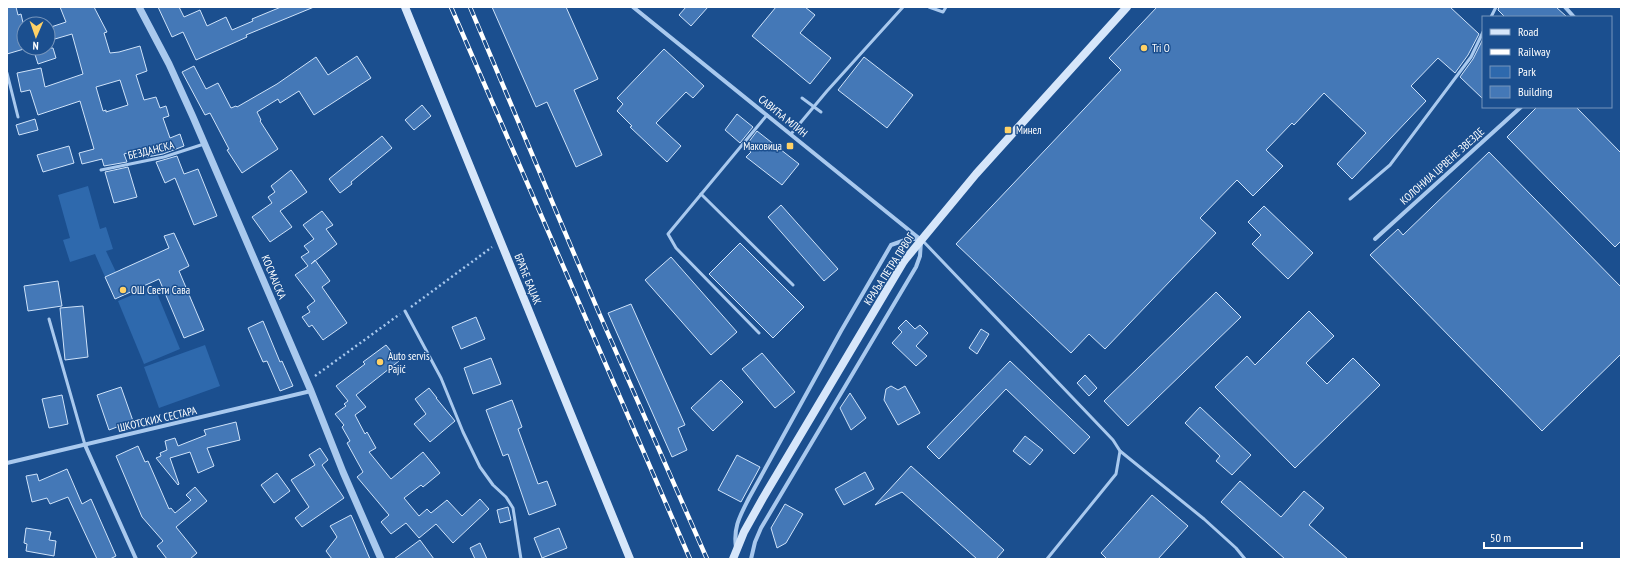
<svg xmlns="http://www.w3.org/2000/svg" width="1628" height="566" font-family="'PT Sans Narrow',sans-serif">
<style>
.green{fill:#2e69ad}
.building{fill:#4478b7;stroke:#cfe3fa;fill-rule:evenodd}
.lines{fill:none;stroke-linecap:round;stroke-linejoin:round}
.path{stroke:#a9c9ee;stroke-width:2.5;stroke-dasharray:2 3;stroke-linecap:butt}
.service{stroke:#a9c9ee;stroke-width:3}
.minor{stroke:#a9c9ee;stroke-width:4}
.tertiary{stroke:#a9c9ee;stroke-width:7}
.secondary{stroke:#d6e6fa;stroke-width:8}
.rail-casing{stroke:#fff;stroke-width:4.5}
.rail{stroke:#1b4f8f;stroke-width:3;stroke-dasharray:9;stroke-linecap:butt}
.secondary-bridge{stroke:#d6e6fa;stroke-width:8}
.poi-dot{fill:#ffd166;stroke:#1b4f8f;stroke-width:1.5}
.labels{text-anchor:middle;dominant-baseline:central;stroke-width:3;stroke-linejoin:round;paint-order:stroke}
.poi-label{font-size:11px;fill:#fff;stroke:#1b4f8f;text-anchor:start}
.street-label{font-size:11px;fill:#fff;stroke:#1b4f8f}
</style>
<rect width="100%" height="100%" fill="#1b4f8f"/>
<g class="green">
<path d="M88,186L100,229L106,227L113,249L106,251L116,272L105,277L95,254L70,262L63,240L70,238L58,195Z"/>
<path d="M154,286L180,349L144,364L118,301Z"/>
<path d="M205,345L220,386L159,408L144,367Z"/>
</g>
<g class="building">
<path d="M7,7H16L18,15L21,14L24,27V49L7,54Z"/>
<path d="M60,7H94L107,32L104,33L110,53L119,52L140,46L147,71L136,75L144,100L156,97L160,108L166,106L169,116L163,118L170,138L180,134L184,146L163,154L147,157L145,148L124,154L127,162L104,166L102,159L82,164L79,153L94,149L80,101L38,115L30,90L21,92L17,73L41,68L45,87L83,74L72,34L48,41V28L66,22ZM120,80L128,105L106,112V110L103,111L96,87Z"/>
<path d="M158,7H179L184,17L200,10L207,26L226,17L232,30L253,21L252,19L281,7H314L246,35L247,37L196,60L183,32L172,37Z"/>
<path d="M492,7H566L598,79L574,90L602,155L576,167L547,102L536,107Z"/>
<path d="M686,7H708L691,26L679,15Z"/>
<path d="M776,7H805L815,15L800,33L831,58L810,84L752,36Z"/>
<path d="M1157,7H1450L1479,34L1468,55L1455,73L1438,58L1411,86L1426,101L1352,179L1337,164L1366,133L1324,93L1294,125L1292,123L1266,150L1283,166L1253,196L1237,180L1200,218L1216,233L1105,349L1089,334L1071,353L956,244L1121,70L1109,58Z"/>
<path d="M1499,7H1556L1567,17H1505L1498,10Z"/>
<path d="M1483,39V99L1460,77L1473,59Z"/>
<path d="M33,48H53L56,58L38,64Z"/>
<path d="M664,49L704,86L693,98L686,92L656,123L681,146L667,162L630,127L632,126L617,111L623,104L617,98Z"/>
<path d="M357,56L371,78L314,115L299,91L280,103L278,99L257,112L261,120L260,121L278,149L242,173L227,150L229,149L210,113L205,115L182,72L194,66L206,89L218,83L231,108L236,106L237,107L277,84L316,57L328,75Z"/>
<path d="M864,57L913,95L887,128L838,90Z"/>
<path d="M422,105L431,116L414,130L405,120Z"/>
<path d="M1537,107H1576L1621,153V241L1615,247L1507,137Z"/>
<path d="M737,114L753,127L740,143L725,130Z"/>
<path d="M35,119L38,130L19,135L16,125Z"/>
<path d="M757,131L799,164L782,185L746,157L751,152L745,147Z"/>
<path d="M382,136L392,148L351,182L352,184L340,193L329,179Z"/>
<path d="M69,146L74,163L43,172L37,155Z"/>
<path d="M1489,152L1621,287V354L1542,431L1370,255L1398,229L1403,235Z"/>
<path d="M177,156L184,174L198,169L217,216L194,225L175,178L165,183L156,162Z"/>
<path d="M128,167L137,197L114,203L105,172Z"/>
<path d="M291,170L307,192L280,211L292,227L270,242L252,217L272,203L268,197L275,192L271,186Z"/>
<path d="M781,205L838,269L824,281L768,217Z"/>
<path d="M1264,206L1313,253L1288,279L1252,244L1261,235L1248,222Z"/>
<path d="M322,211L333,225L326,229L337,244L311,264L315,260L330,281L322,287L347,323L323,340L312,325L309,327L302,317L310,312L307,307L315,301L295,275L308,266L301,257L309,252L304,246L314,239L303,225Z"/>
<path d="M174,233L189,266L179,271L204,330L184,338L159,279L115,299L105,277L169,248L164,236Z"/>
<path d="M740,243L804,307L773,338L709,274Z"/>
<path d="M671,257L737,332L711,355L645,280Z"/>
<path d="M58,281L62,306L28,311L24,286Z"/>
<path d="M1216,292L1241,317L1128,426L1104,401Z"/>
<path d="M631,304L685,425L678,428L687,450L672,457L608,313Z"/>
<path d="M83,306L88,357L65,360L60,308Z"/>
<path d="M1309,311L1334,336L1306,363L1327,384L1353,358L1380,385L1295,468L1215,387L1247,356L1255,365Z"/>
<path d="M476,317L485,339L461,349L452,327Z"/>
<path d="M906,320L915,329L920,325L928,333L916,346L927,356L916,366L892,343L902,332L898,328Z"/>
<path d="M263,321L280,362L282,361L293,386L280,391L267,361L263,362L248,328Z"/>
<path d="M981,329L989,334L977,354L969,348Z"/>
<path d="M386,345L399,361L356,395L366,407L355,415L365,434L367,432L376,448L369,452L391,479L423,452L440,473L423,487L421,485L404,498L419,516L427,509L431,513L447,500L462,516L480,499L489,509L453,543L436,524L419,538L406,523L391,534L381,522L389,515L357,477L363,472L347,443L350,441L342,427L344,425L335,414L346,406L344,404L348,401L336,386L365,364L363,362Z"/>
<path d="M762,353L795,392L775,408L742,369Z"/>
<path d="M491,358L501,384L473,394L464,368Z"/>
<path d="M1010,361L1090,437L1074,454L1006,389L939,459L927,447Z"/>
<path d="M1085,375L1097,388L1089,396L1077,383Z"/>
<path d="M721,380L743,402L713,431L691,408Z"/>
<path d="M891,386L898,390L905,386L920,413L898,425L884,400L886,389Z"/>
<path d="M121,387L133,421L109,430L97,395Z"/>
<path d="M429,388L437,398H436L455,421L430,442L414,424L426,414L415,399Z"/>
<path d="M850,393L866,418L851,430L840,408Z"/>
<path d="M62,395L68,424L49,428L42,399Z"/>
<path d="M512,400L522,427L518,429L538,484L547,481L556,505L529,515L508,454L503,456L486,410Z"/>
<path d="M1200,407L1251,455L1232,475L1216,461L1220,456L1185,423Z"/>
<path d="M236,422L240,440L207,448L214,466L198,473L190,452L170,458L179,484L178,485L156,458L161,456L160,453L167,450L165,441L175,438L178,446L206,435L204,430Z"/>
<path d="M1025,436L1043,450L1030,465L1013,451Z"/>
<path d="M138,446L145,462L148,461L169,509L171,508L175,513L191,500L186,495L195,487L207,501L176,527L197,553L190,559H167L157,546L163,541L142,517L116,456Z"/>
<path d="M320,448L328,460L322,465L344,498L302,527L295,518L309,507L291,480L315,465L309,455Z"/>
<path d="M737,455L760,467L741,502L718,490Z"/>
<path d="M911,466L1004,550L996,559H977L902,492L875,505Z"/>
<path d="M67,469L82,504L91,499L116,556L110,559H97L68,497L50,504L47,498L32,502L26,476L37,474L39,481Z"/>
<path d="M865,472L874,489L844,505L835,489Z"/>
<path d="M277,473L290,491L274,503L261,485Z"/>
<path d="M1240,481L1281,517L1304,491L1324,508L1309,525L1348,559H1285L1221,502Z"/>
<path d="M1152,495L1188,526L1158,559H1107L1101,553Z"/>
<path d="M785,504L803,514L786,543L777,548L771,528Z"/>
<path d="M508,507L511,520L500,523L497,510Z"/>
<path d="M351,515L355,524L370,559H332L326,551L337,537L330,526Z"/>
<path d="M26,528L51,532L49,540L56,541L54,556L26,551L27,544L24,543Z"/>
<path d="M559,528L567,548L542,558L534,538Z"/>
<path d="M420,540L434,559H394Z"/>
<path d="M480,543L487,559H475L470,548Z"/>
</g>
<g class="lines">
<g class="path">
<path d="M411,307L492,247"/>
<path d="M315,376L400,314"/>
</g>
<g class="service">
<path d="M929,7L943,12L946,7"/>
<path d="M1491,17L1496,7"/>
<path d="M7,73L18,117"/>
<path d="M802,98L821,112"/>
<path d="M791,134L827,91L903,7"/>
<path d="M101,170L164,157L204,144"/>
<path d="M701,194L793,285"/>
<path d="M1350,199L1390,165L1471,57L1483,32"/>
<path d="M922,240L1113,440L1120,451L1116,474L1047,559"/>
<path d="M405,311L441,378L463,432L480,467L493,485L506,497L513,508L521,559"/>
<path d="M49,319L85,445"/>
<path d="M759,333L676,248L668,234L767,115"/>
<path d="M1120,451L1204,519L1236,548L1245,559"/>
</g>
<g class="minor">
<path d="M633,7L920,239"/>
<path d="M1565,7L1574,17"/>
<path d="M1375,239L1521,107"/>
<path d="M85,445L136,559"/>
<path d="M7,463L311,391"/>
<path d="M736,548C733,527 740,516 749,498L841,331L891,245L908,239H921"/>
<path d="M751,559L755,542L761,528L916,267L920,256L921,241"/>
</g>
<path class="tertiary" d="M139,7L169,64L193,117L311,391L343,472L381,559"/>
<g class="secondary">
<path d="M405,7L630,559"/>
<path d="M904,261L976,174L1127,7"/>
</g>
<g class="rail-casing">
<g id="rail">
<path d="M451,7L690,559"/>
<path d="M470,7L599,313L707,559"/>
</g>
</g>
<use href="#rail" class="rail"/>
<path class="secondary-bridge" d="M733,559L744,532L763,498L904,261"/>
</g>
<g class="poi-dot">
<circle cx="1144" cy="48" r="4"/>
<rect x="1004" y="126" width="8" height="8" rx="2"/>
<rect x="786" y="142" width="8" height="8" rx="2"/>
<circle cx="123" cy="290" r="4"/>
<circle cx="380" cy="362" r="4"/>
</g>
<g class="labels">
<g class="poi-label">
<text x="1152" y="48">Tri O</text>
<text x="1016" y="130">Минел</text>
<text x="782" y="146" text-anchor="end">Маковица</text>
<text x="131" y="290">ОШ Свети Сава</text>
<text x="388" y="356">Auto servis<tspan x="388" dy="13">Pajić</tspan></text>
</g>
<g class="street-label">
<text transform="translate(783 116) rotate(39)">САВИЋА МЛИН</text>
<text transform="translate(151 150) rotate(-14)">БЕЗДАНСКА</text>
<text transform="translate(1442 166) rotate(-42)">КОЛОНИЈА ЦРВЕНЕ ЗВЕЗДЕ</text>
<text transform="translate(889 269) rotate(-57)">КРАЉА ПЕТРА ПРВОГ</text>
<text transform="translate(274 277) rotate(67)">КОСМАЈСКА</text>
<text transform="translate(528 279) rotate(68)">БРАЋЕ БАЏАК</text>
<text transform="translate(157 419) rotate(-13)">ШКОТСКИХ СЕСТАРА</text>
</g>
</g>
<rect width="1628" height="566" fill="none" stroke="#ffffff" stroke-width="16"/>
<rect x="1482" y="16" width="130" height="92" fill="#1b4f8f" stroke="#7695bc"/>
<rect x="1490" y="29" width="20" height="6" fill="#d6e6fa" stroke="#7695bc"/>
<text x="1518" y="36" font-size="12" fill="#ffffff">Road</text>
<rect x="1490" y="49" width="20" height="6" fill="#ffffff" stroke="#7695bc"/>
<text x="1518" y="56" font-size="12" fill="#ffffff">Railway</text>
<rect x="1490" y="66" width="20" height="12" fill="#2e69ad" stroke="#7695bc"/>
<text x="1518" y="76" font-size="12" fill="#ffffff">Park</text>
<rect x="1490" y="86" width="20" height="12" fill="#4478b7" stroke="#7695bc"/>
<text x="1518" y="96" font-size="12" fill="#ffffff">Building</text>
<g transform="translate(36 36) rotate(182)"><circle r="19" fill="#1b4f8f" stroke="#7695bc"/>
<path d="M0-3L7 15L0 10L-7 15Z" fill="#ffd166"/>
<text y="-6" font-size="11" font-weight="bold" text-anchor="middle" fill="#ffffff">N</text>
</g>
<path d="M1484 542v6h98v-6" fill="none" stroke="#ffffff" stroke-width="2"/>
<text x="1490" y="542" font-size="12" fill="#ffffff" stroke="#1b4f8f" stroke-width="3" paint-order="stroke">50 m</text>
</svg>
